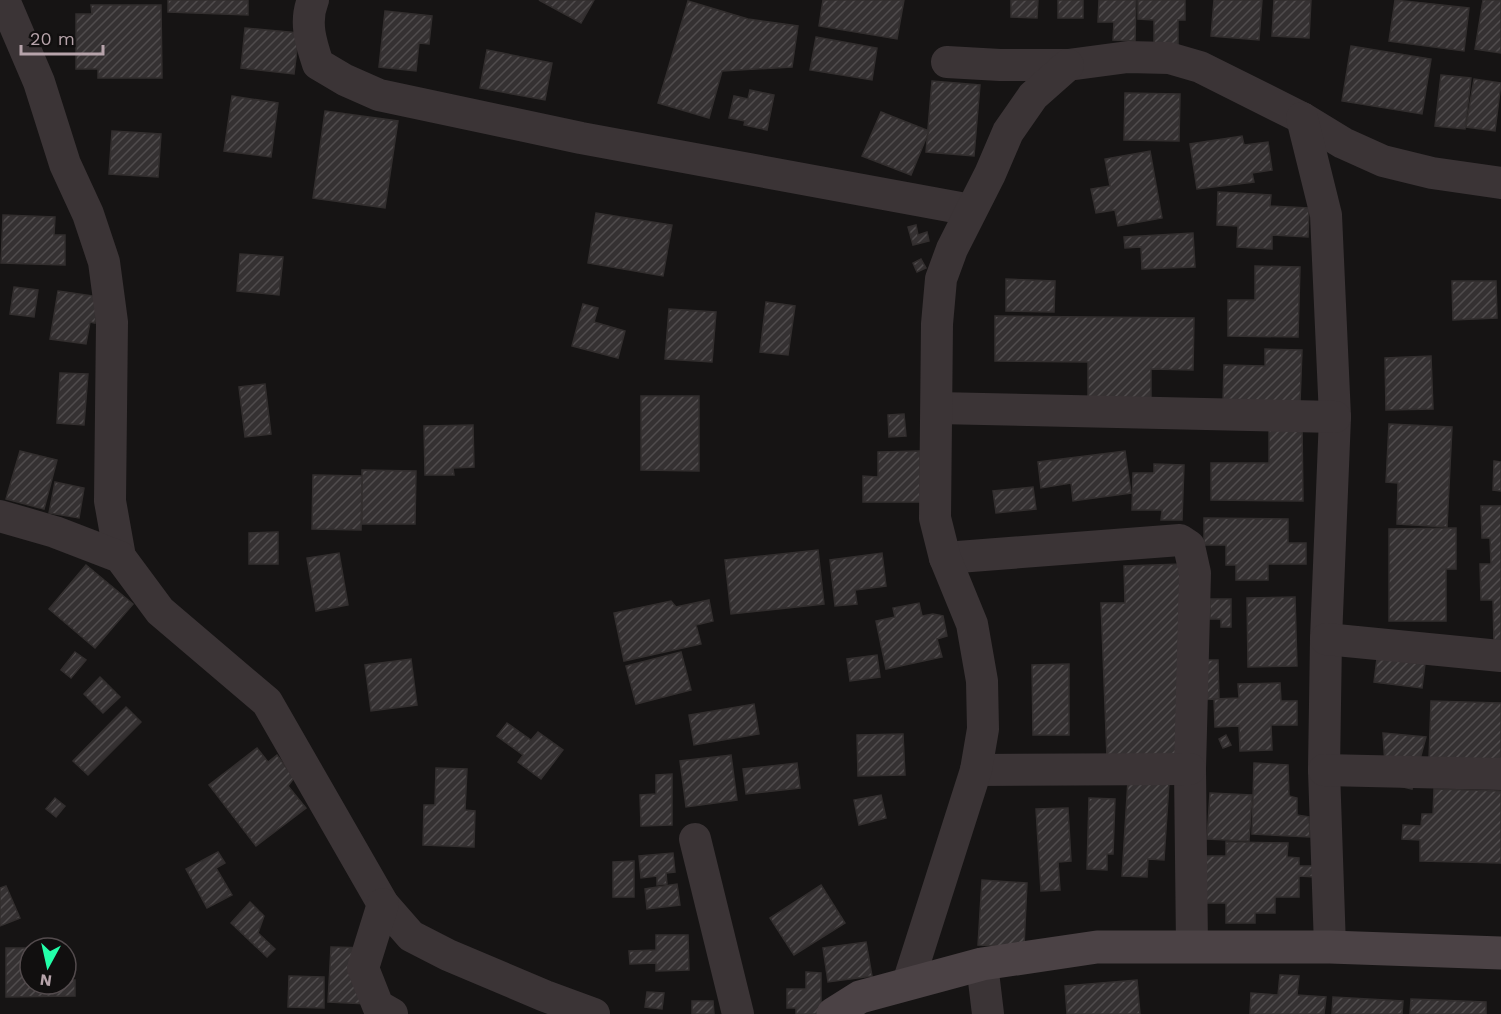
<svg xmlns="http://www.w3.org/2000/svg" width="1501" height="1014" font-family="'Work Sans',sans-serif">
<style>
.building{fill:url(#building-hatch);stroke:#322e2e;stroke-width:1.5}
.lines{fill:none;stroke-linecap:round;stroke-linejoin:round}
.street{stroke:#3b3436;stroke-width:32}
.secondary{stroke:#4b4245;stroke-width:33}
</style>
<defs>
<pattern id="building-hatch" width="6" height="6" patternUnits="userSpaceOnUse" patternTransform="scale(1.5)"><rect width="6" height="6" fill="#353132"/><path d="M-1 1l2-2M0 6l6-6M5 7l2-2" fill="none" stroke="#504c4d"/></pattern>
</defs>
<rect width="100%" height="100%" fill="#161414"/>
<g class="building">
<path d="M168,0H248V15L168,12Z"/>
<path d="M539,0H594L581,23Z"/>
<path d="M823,0H904L897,39L819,26Z"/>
<path d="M1011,0H1038L1037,18L1011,17Z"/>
<rect x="1058" y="0" width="25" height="18"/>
<path d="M1099,0H1136L1135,41L1113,40L1114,22H1098Z"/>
<path d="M1138,0H1185V20H1178V45H1154V20L1138,19Z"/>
<path d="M1214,0H1262L1259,40L1211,36Z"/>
<path d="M1274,0H1311L1309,38L1272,36Z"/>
<path d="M1395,0L1469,8L1464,51L1389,41Z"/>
<path d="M1483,0H1501V53L1475,49Z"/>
<path d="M688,1L748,19L798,26L792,67L722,71L709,118L658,103Z"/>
<path d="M91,5H161L162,78H98V69H76V14H92Z"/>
<path d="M385,11L432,16L429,44L419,43L416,71L379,67Z"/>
<path d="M245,28L299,33L294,74L241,68Z"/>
<path d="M816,37L877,48L872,80L810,70Z"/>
<path d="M1351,46L1431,59L1422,114L1342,101Z"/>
<path d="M487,50L552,63L545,100L480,88Z"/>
<path d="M1441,75L1471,78L1465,129L1435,126Z"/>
<path d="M1474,79L1501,83L1495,131L1466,127Z"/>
<path d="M932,81L980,85L974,156L926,152Z"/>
<path d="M750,90L774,95L767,130L744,125L745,121L729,118L734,96L748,99Z"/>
<path d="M1125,93L1180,94L1179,141L1124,140Z"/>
<path d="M232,96L278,103L271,157L224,151Z"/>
<path d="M325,111L398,121L385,208L313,198Z"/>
<path d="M881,112L929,131L911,175L862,156Z"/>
<path d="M112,131L161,134L158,177L109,174Z"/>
<path d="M1242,136L1244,145L1268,142L1272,170L1252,173L1254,182L1197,189L1190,144Z"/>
<path d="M1150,151L1162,218L1118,226L1115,210L1096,213L1091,189L1110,186L1105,159Z"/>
<path d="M1218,192L1271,195L1270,206L1309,208L1308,237L1272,235V249L1237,247L1238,226L1217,225Z"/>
<path d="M596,213L672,225L663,276L588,263Z"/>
<path d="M3,215L55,217L54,235H65V265L1,263Z"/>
<path d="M916,225L918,235L927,232L929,241L913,245L908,227Z"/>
<path d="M1193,233L1195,267L1142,269L1141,247L1125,248L1124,237Z"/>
<path d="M240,254L283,257L279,295L237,291Z"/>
<path d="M921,259L926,268L917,272L913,263Z"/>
<path d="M1255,266L1300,267L1298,337L1228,336V300H1255Z"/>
<path d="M1006,279L1055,281L1054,312L1006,311Z"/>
<path d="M1452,281H1496L1497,318L1453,320Z"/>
<path d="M14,287L38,290L34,317L10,314Z"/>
<path d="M58,291L99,297L95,323L90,322L86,344L50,339Z"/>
<path d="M766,302L795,306L788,355L760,352Z"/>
<path d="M583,304L598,308L594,322L625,331L618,358L572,346Z"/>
<path d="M669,309L716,312L712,362L665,359Z"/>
<path d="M995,316L1194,318L1193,370L1151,369V406L1088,405V362L995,361Z"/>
<path d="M1265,349L1302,350L1300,403L1223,401L1224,365L1265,366Z"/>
<path d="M1431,356L1433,409L1386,410L1385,358Z"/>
<path d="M60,373L88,374L84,425L57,423Z"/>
<path d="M265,384L271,434L245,437L239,387Z"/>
<path d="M641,396H699V471L641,470Z"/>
<path d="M904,414L906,436L889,437L888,415Z"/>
<path d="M1269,424H1302L1303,501L1211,500V463H1269Z"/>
<path d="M1389,424L1452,427L1447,527L1397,524L1398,483L1386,482Z"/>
<path d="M473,425L474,467L453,468L454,475H425L424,426Z"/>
<path d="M20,451L57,460L44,509L6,499Z"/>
<path d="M920,451V502H863V476L878,477V452Z"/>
<path d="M1125,451L1131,493L1073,501L1071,483L1041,488L1038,462Z"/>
<path d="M1494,461L1501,462V491L1493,490Z"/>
<path d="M1154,464L1184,465L1182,520H1161L1162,510H1132L1133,473H1154Z"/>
<path d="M362,470L416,471L415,524H362Z"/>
<path d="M313,475L362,476L361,530L312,529Z"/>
<path d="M55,482L84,488L79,518L49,513Z"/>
<path d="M1033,487L1036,509L996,513L993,491Z"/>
<path d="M1481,506H1501V645H1494L1493,600H1481L1480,564H1491L1490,538H1482Z"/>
<path d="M1204,518L1288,519V543H1306V564H1268V580H1236V565H1226V545H1204Z"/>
<path d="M1456,528V569H1446V621H1389V529Z"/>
<path d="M278,532V564H249V533Z"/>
<path d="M818,550L824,604L731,614L725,560Z"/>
<path d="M339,553L348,605L316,611L307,558Z"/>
<path d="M882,553L886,586L855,590L857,604L835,606L830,560Z"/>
<path d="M1182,564L1203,660H1218L1219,699L1186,700L1187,755L1107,758L1101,603H1125L1124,566Z"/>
<path d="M86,565L133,604L95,648L49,609Z"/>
<path d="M1295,597L1297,666L1248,667L1247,598Z"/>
<path d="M1210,599H1231V627H1221V619H1210Z"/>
<path d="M709,600L713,621L696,625L701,644L624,661L614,613L671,601L676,607Z"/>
<path d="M919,603L922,616L933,614L943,616L947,636L937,639L942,657L886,669L876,621L895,617L893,608Z"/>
<path d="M75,652L86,660L71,678L61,670Z"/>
<path d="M681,652L691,690L636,704L626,666Z"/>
<path d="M877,655L880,677L850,681L847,659Z"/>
<path d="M1377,658L1425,664L1422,688L1374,682Z"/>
<path d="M411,659L417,705L371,711L365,665Z"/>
<path d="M1069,664V735H1033L1032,665Z"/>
<path d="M100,677L120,697L103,713L84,694Z"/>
<path d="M1280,683L1281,701H1297V725H1271L1272,750L1240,751L1239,726L1215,727L1214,699L1239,698L1238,684Z"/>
<path d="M1431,701L1501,703V761L1429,759Z"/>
<path d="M754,704L759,734L694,745L689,715Z"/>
<path d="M126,707L141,722L88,775L73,761Z"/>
<path d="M507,723L531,740L538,732L563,750L541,779L518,762L523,755L497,736Z"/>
<path d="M1383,733L1426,737L1412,789L1386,783Z"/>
<path d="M903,734L905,775L858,776L857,735Z"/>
<path d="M1226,735L1231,745L1223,748L1219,739Z"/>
<path d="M257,748L268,762L277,755L294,778L288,786L306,808L256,846L209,785Z"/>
<path d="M731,755L737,800L686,807L680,761Z"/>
<path d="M797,763L800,788L746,794L743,769Z"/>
<path d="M1254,763L1288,765L1289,796L1297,798V815L1309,817L1310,837L1252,834Z"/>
<path d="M436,768L467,769L465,810L475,811L474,847L423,845L424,805H435Z"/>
<path d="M672,774V825L641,826L640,795L656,794V775Z"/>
<path d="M1128,780L1169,783L1164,860L1148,859L1147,877L1122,876Z"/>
<path d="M1434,789L1501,791V863L1420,861V840L1402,839L1403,825L1421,826L1422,814H1433Z"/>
<path d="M1210,793L1252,795L1249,841L1207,839Z"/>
<path d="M881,795L886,818L859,825L854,800Z"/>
<path d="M55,798L65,806L56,817L46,809Z"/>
<path d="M1089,798L1115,799L1113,854H1107V870L1087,869Z"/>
<path d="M1068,808L1071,861L1058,862L1060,890L1041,891L1036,809Z"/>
<path d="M1226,842L1288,843L1287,857L1299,858V866H1315V877L1299,876V897H1275V913H1255V923H1226V903H1198L1199,856H1226Z"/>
<path d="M218,852L225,863L216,868L232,895L207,908L186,869Z"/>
<path d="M673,853L675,872L666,873L667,884L657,885V876L641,878L639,856Z"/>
<path d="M634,861V897H613V862Z"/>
<path d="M982,880L1027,883L1024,947L978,945Z"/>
<path d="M677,884L680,905L647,909L645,889Z"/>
<path d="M821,885L845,923L794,955L770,918Z"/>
<path d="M6,886L20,918L0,926V888Z"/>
<path d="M250,902L264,916L258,933L275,949L267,957L231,923Z"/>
<path d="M656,935H688L689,970L656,971V963L630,964L629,951L656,950Z"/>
<path d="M866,942L872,976L828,982L823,948Z"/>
<path d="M331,947L370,948L368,1004L328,1002Z"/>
<path d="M6,948H30V984H66V980H75V996L6,997Z"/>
<path d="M806,972L821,973V1014H796V1008H787V989H806Z"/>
<path d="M1280,975L1299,976L1297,995L1326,997L1324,1014H1250L1251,993L1278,995Z"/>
<path d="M289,976L324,977V1008L288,1007Z"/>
<path d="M1137,980L1140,1014H1067L1065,986Z"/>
<path d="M647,992L664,993L662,1009L645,1007Z"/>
<path d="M1333,997L1403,1001L1402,1014H1332Z"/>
<path d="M1411,999L1486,1002V1014H1410Z"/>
<path d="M692,1001H713L714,1014H692Z"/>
</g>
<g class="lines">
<g class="street">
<path d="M4,0L39,82L65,164L88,214L104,262L112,322L110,501L120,557"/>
<path d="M313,0C304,22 311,43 318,64L345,80L379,95L581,138L971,210"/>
<path d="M947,62L1000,65H1068L1128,57L1169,58L1200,67L1302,118L1343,143L1383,161L1432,173L1501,183"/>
<path d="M1302,118L1326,215L1335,417L1326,639L1324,770L1330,947"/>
<path d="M937,408L1335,417"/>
<path d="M0,516L55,532L120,557L160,611L267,702L383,904L411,936L448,955L545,996L594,1014"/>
<path d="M945,558L1180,540L1189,546L1195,573L1190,769L1192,946"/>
<path d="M1326,639L1501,656"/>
<path d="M976,770L1190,769"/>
<path d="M1324,770L1501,774"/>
<path d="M695,839L738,1014"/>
<path d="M383,904L363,968L378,1006L392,1014"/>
<path d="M982,964L988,1014"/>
<path d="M908,983L976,770L983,729L982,681L972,624L945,558L935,518L937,324L941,279L952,249L990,174L1008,132L1033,96L1068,65"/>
</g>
<path class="secondary" d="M833,1014L860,997L982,964L1097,947H1330L1501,953"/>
</g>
<g transform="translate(48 966) rotate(188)"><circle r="28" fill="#110f0f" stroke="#534b4d" stroke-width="1.5"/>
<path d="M0-4.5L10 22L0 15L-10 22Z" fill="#23ffa9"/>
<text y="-9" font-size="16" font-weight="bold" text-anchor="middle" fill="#b7a4ab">N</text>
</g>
<path d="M21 45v9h82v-9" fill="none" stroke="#b7a4ab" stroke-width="3"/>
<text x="30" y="45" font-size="18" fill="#b7a4ab" stroke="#110f0f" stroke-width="4.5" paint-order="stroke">20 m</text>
</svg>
